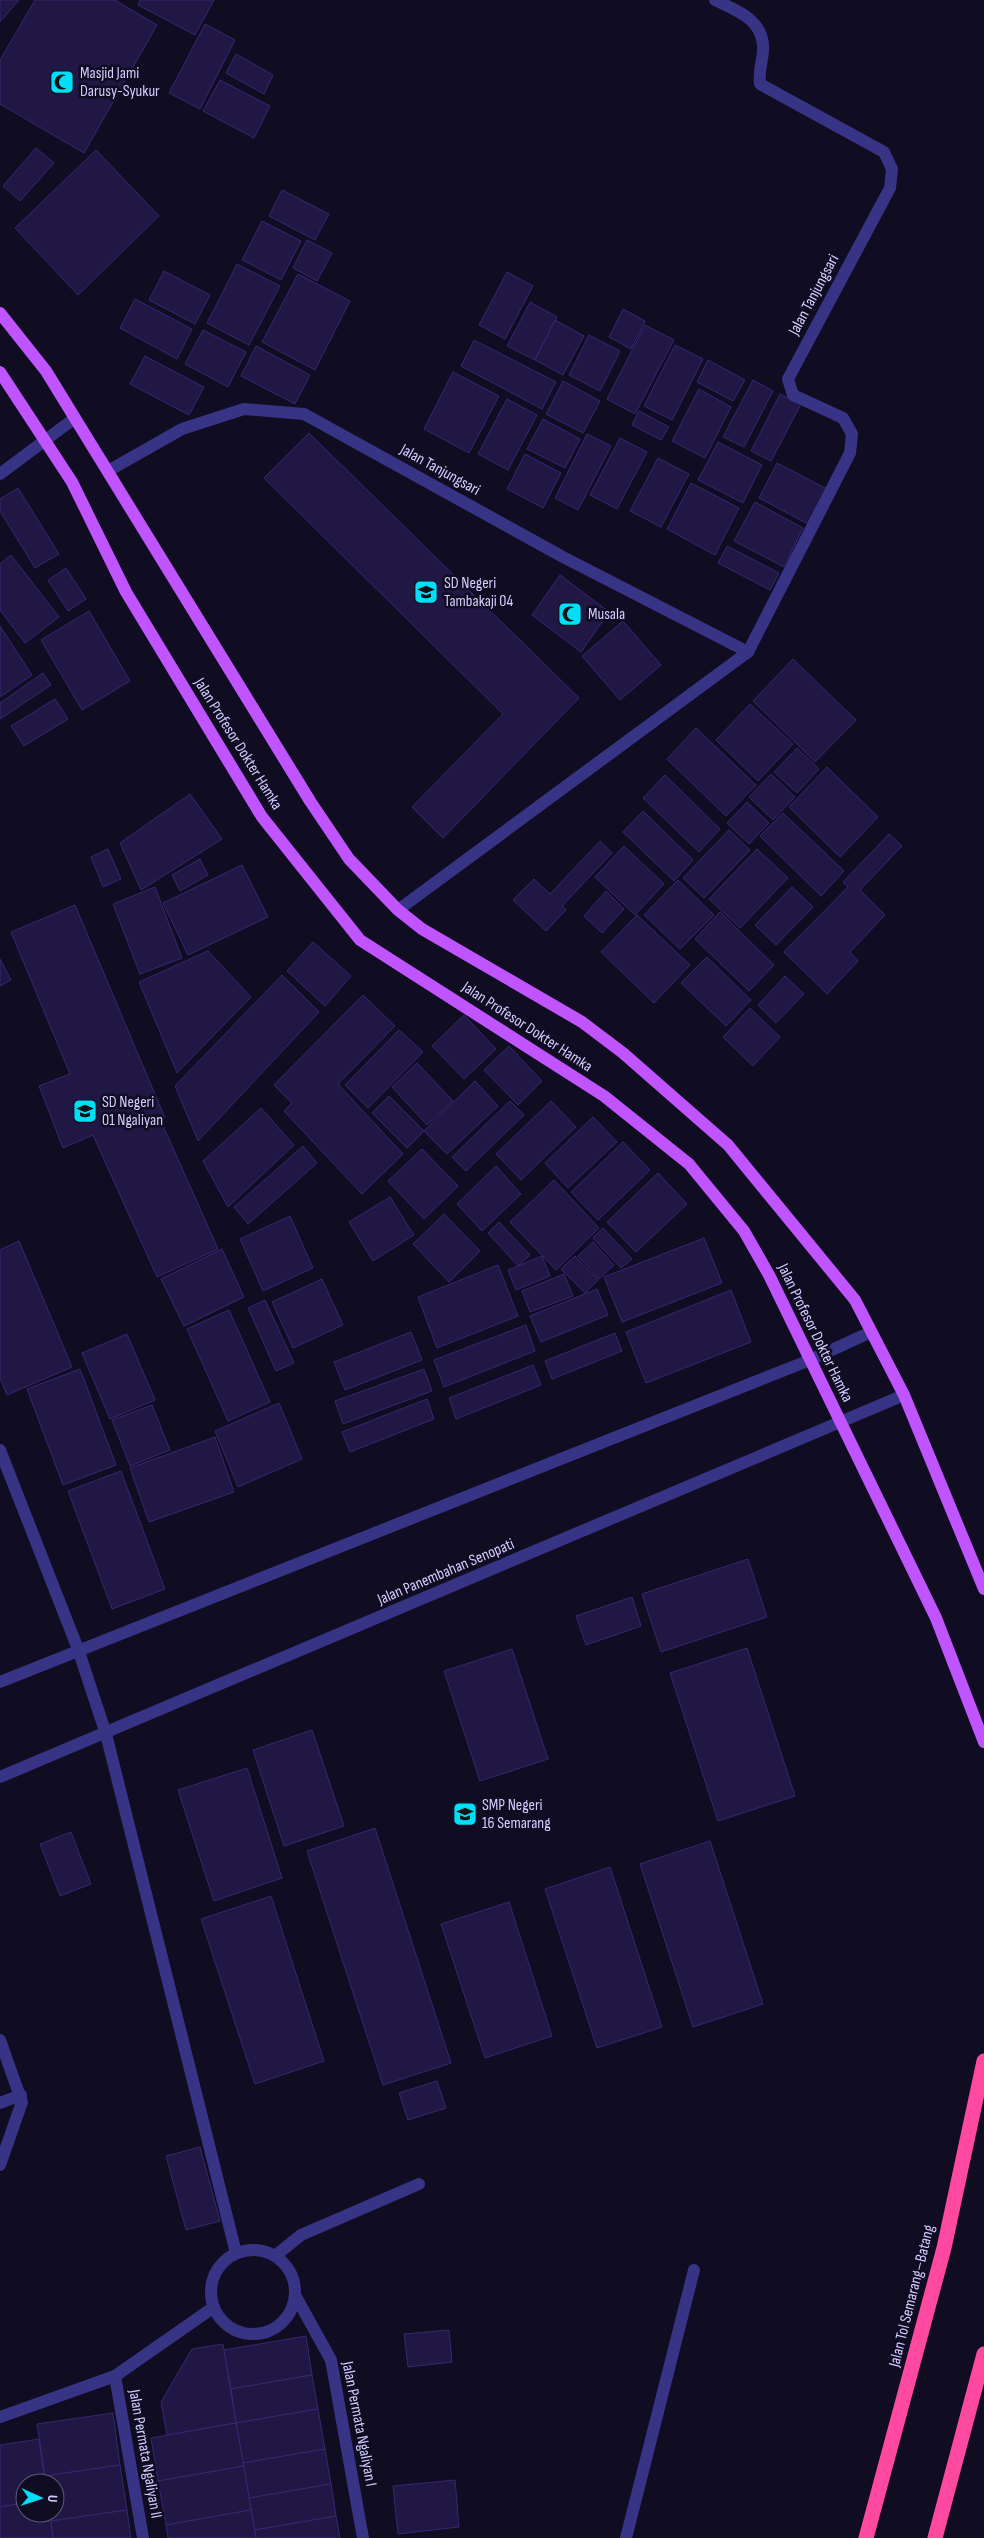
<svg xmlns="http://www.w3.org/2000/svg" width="984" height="2538" font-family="'Sofia Sans Condensed',sans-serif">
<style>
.building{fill:#201745;stroke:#372772}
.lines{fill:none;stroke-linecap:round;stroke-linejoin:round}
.lane{stroke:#373485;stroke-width:12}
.street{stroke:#373485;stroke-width:12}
.primary{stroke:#c054ff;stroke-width:12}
.highway{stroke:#ff489f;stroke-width:15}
.labels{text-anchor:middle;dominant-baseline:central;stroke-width:5;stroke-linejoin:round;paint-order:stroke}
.poi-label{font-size:16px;fill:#d3cdff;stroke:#100c22;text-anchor:start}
.street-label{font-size:16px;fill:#d3cdff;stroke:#100c22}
</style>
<rect width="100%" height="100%" fill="#100c22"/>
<g class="building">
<path d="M0,0H19L0,22Z"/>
<path d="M35,0H115L157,25L84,153L0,104V60Z"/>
<path d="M140,0H214L195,35L138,5Z"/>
<path d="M205,24L235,40L200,109L169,93Z"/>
<path d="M236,54L273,75L264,94L226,73Z"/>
<path d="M220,80L270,106L254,138L203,111Z"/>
<path d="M36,148L54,163L20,201L3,186Z"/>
<path d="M96,150L159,216L78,295L15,228Z"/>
<path d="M282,190L329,214L315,240L269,216Z"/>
<path d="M262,221L301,241L281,280L242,260Z"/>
<path d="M307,240L332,253L317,281L293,268Z"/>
<path d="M237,264L280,286L249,345L207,323Z"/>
<path d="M164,271L210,295L195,324L149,300Z"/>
<path d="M507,272L533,286L505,339L479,325Z"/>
<path d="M298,274L350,301L315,370L262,342Z"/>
<path d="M135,299L192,329L177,359L120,328Z"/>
<path d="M530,302L557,317L535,360L507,346Z"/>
<path d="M623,309L645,321L631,349L609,337Z"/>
<path d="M555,320L584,336L563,375L535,360Z"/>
<path d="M645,325L674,340L635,414L607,399Z"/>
<path d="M203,330L246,352L228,387L185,364Z"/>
<path d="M589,335L620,351L600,391L569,375Z"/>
<path d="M474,340L556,382L542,409L461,366Z"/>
<path d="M675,345L703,359L672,420L644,406Z"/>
<path d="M256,346L310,375L295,404L241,376Z"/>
<path d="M145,356L204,387L189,415L130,384Z"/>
<path d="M708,360L745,380L733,401L697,382Z"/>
<path d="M453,372L499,396L469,453L424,429Z"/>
<path d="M753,380L773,391L744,447L723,437Z"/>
<path d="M563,381L600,401L583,433L546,414Z"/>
<path d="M699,389L731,407L705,458L672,441Z"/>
<path d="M780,394L801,404L771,461L751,451Z"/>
<path d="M507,399L537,415L508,470L478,454Z"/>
<path d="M639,411L669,427L661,440L632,425Z"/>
<path d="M543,419L580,439L565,468L527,449Z"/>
<path d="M309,433L579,698L443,838L412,807L503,714L264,478Z"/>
<path d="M587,434L611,446L578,510L555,498Z"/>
<path d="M620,438L647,452L617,509L590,495Z"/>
<path d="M718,442L762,465L743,503L698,480Z"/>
<path d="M525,454L561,473L543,508L507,489Z"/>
<path d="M658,458L689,474L661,527L630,511Z"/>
<path d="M777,463L829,490L810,525L759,498Z"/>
<path d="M691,483L739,508L715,555L667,529Z"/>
<path d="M18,488L59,554L35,568L0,511V499Z"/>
<path d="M755,502L803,528L784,567L734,541Z"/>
<path d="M727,546L779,573L770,590L718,563Z"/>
<path d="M11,555L59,617L25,643L0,610V564Z"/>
<path d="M66,568L86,599L68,611L48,580Z"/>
<path d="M560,575L609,612L581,652L532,615Z"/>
<path d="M89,611L130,681L82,710L41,640Z"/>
<path d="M623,621L661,665L620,700L582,656Z"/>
<path d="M0,626L32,675L0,697Z"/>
<path d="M793,659L856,720L815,762L753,701Z"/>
<path d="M43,673L51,685L0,719V703Z"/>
<path d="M55,699L68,719L24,746L11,726Z"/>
<path d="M750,704L793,744L758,781L716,740Z"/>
<path d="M696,728L756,785L726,816L667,759Z"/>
<path d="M797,748L819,769L797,793L774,772Z"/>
<path d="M827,767L878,817L840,857L789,807Z"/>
<path d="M771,774L795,797L773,820L749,797Z"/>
<path d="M665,775L720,829L699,852L643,798Z"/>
<path d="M190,794L222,839L141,890L120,843Z"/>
<path d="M747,802L769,823L749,844L727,823Z"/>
<path d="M643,811L693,860L674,881L623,832Z"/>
<path d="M783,813L844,871L821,896L760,836Z"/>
<path d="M729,830L750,850L704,898L683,878Z"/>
<path d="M889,834L902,846L860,890L885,915L850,952L858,961L827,994L784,952L848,887L843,882Z"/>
<path d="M600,841L612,853L562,906L566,910L546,931L513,900L534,879L550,894Z"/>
<path d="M624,846L664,884L635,915L595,877Z"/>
<path d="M108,849L121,879L103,887L91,857Z"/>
<path d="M757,849L788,878L740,928L709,899Z"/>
<path d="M200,859L208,875L180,891L172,875Z"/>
<path d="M242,865L268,917L188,955L163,903Z"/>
<path d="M678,880L714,915L680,949L644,915Z"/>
<path d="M155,887L182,958L140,974L113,904Z"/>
<path d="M792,887L813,907L776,945L755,925Z"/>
<path d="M606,891L624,909L602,933L584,916Z"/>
<path d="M75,905L165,1118L160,1119L218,1249L157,1277L93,1135L63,1148L39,1086L70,1074L11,932Z"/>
<path d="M720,912L774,965L749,991L695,939Z"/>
<path d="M637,915L690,965L654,1003L601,952Z"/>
<path d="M313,942L351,976L325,1006L287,971Z"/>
<path d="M208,951L251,997L177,1073L139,982Z"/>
<path d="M707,957L751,1000L726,1026L681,983Z"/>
<path d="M0,959L11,980L0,986Z"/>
<path d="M282,975L319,1012L198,1141L175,1086Z"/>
<path d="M785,976L804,994L776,1023L758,1005Z"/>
<path d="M363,995L395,1026L338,1084L403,1154L362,1194L284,1111L292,1103L274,1085Z"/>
<path d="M750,1008L780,1037L753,1066L723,1037Z"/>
<path d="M464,1015L496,1049L464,1079L432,1046Z"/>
<path d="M399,1030L423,1052L368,1108L345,1085Z"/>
<path d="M509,1046L542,1081L518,1105L484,1070Z"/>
<path d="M417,1063L453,1101L427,1125L392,1087Z"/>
<path d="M475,1081L498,1106L447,1154L424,1131Z"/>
<path d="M389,1096L424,1131L407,1148L372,1113Z"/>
<path d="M510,1101L524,1115L466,1171L452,1157Z"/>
<path d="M551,1101L576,1127L521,1180L496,1154Z"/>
<path d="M261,1108L294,1145L228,1207L203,1161Z"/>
<path d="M593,1117L617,1142L568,1188L545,1163Z"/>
<path d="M623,1142L650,1170L598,1220L571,1192Z"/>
<path d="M303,1146L317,1163L248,1224L234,1207Z"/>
<path d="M422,1149L458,1186L424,1219L388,1181Z"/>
<path d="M496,1166L521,1194L482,1231L457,1204Z"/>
<path d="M658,1173L687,1204L636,1252L607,1222Z"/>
<path d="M554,1180L599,1228L556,1270L510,1222Z"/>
<path d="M390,1197L414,1235L373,1261L349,1222Z"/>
<path d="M444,1214L480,1251L449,1282L413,1244Z"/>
<path d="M290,1216L313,1268L263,1291L240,1239Z"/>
<path d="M499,1222L530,1255L518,1266L488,1233Z"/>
<path d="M603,1228L632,1259L621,1268L593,1238Z"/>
<path d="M704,1238L722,1283L622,1322L604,1277Z"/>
<path d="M19,1241L72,1367L7,1395L0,1378V1250Z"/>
<path d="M593,1242L614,1265L599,1279L578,1256Z"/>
<path d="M222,1249L244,1297L184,1326L161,1279Z"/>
<path d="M542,1256L550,1276L516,1290L508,1270Z"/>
<path d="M575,1256L598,1280L585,1293L561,1269Z"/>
<path d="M498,1265L518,1316L437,1348L418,1297Z"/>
<path d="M564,1274L573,1296L530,1312L522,1291Z"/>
<path d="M322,1279L343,1325L293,1348L272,1302Z"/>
<path d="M597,1289L608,1315L541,1342L530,1316Z"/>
<path d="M731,1290L751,1342L646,1383L626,1332Z"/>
<path d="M265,1300L294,1363L276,1371L248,1308Z"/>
<path d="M229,1310L270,1402L228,1421L187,1329Z"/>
<path d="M526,1325L535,1351L444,1387L434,1360Z"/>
<path d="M411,1332L422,1360L345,1390L334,1362Z"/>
<path d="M615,1333L622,1351L552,1379L545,1361Z"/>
<path d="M127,1334L155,1400L110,1419L82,1353Z"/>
<path d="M533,1365L541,1385L456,1419L449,1398Z"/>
<path d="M80,1369L116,1465L63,1485L27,1389Z"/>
<path d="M424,1369L432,1391L343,1424L335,1401Z"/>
<path d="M427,1399L434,1419L350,1452L342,1432Z"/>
<path d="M279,1403L302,1459L238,1487L215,1431Z"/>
<path d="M152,1405L170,1450L130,1466L112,1420Z"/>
<path d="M215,1437L234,1492L149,1522L130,1468Z"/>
<path d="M121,1471L165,1589L112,1609L68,1491Z"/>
<path d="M748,1559L767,1617L661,1652L642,1594Z"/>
<path d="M632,1597L641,1626L586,1645L576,1616Z"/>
<path d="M747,1648L795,1796L718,1821L670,1673Z"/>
<path d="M512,1649L548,1759L480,1781L444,1671Z"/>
<path d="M312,1730L344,1826L284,1846L253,1750Z"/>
<path d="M247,1768L282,1878L214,1901L178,1790Z"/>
<path d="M375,1828L451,2063L383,2085L307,1851Z"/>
<path d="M71,1832L91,1884L60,1896L40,1844Z"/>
<path d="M710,1841L763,2004L693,2027L640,1864Z"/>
<path d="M610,1867L662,2027L597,2048L545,1889Z"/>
<path d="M271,1896L324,2061L255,2084L201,1919Z"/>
<path d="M509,1902L552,2036L485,2058L441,1924Z"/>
<path d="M437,2081L446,2108L408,2120L399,2093Z"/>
<path d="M200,2147L220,2221L186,2230L166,2156Z"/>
<path d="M449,2330L452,2362L408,2367L404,2334Z"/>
<path d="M306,2336L312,2375L231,2389L224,2350Z"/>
<path d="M223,2344L236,2423L167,2435L161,2402L192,2349Z"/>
<path d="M312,2375L318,2409L236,2423L231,2389Z"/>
<path d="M318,2409L325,2449L243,2463L236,2423Z"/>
<path d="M113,2413L120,2465L45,2476L37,2424Z"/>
<path d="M236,2423L244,2466L158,2481L151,2438Z"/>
<path d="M39,2439L45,2483H25V2503L0,2507V2445Z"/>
<path d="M325,2449L331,2484L249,2498L243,2463Z"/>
<path d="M120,2465L127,2510L51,2521L50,2513H55V2483H45V2476Z"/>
<path d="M244,2466L251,2510L166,2525L158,2481Z"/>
<path d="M455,2480L459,2527L398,2534L393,2486Z"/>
<path d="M331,2484L336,2516L255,2530L249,2498Z"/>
<path d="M25,2503V2513H50L53,2538H0V2507Z"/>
<path d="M127,2510L131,2538H53L51,2521Z"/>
<path d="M251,2510L256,2538H168L166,2525Z"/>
<path d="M336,2516L340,2538H256L255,2530Z"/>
</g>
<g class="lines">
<path class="lane" d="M626,2538L694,2270"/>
<g class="street">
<path d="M108,471L182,429L244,409L304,414L563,557L748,652"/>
<path d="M0,474L75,418"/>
<path d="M398,910L748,652L850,453L852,434L843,418L793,395L788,379L890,188L892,169L884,152L760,84C758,70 764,58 763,45C761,18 735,10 715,0"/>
<path d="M0,1450L78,1649L106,1734L236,2253"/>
<path d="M0,1682L810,1360L871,1332"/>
<path d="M0,1777L904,1395"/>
<path d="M0,2040L22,2102L0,2165"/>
<path d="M0,2103L21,2095"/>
<circle cx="253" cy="2292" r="42"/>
<path d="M275,2256L301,2235L419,2184"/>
<path d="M295,2295L331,2360L363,2538"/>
<path d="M115,2376L143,2538"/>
<path d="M0,2417L115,2376L214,2307"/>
</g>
<g class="primary">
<path d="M0,313L46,371L310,801L349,859L398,910L422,929L582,1022L623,1053L728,1145L855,1300L904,1395L984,1589"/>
<path d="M0,372L72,482L126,592L262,817L360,940L604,1096L689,1164L744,1231L769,1275L936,1618L984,1742"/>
</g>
<g class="highway">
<path d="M866,2538L944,2248L984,2061"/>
<path d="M935,2538L984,2354"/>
</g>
</g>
<defs>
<g id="mosque-square" transform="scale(1.25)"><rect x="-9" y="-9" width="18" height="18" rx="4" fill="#00def8" stroke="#100c22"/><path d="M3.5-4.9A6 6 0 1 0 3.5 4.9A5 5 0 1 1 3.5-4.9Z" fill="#111"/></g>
<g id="school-square" transform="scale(1.25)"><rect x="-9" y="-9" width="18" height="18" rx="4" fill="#00def8" stroke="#100c22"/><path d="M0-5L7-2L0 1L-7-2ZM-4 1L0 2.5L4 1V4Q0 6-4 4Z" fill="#111"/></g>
</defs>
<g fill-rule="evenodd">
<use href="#mosque-square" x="62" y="82"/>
<use href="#school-square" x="426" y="592"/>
<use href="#mosque-square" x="570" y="614"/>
<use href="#school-square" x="85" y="1111"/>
<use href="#school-square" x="465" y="1814"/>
</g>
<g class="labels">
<g class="poi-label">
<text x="80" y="73">Masjid Jami<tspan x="80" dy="18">Darusy-Syukur</tspan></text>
<text x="444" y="583">SD Negeri<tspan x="444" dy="18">Tambakaji 04</tspan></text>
<text x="588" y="614">Musala</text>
<text x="102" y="1102">SD Negeri<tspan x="102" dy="18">01 Ngaliyan</tspan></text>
<text x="482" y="1805">SMP Negeri<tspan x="482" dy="18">16 Semarang</tspan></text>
</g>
<g class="street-label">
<text transform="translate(814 295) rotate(-62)">Jalan Tanjungsari</text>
<text transform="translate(440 470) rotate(29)">Jalan Tanjungsari</text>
<text transform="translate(238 744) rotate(58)">Jalan Profesor Dokter Hamka</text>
<text transform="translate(527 1027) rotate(33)">Jalan Profesor Dokter Hamka</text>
<text transform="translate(815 1333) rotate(64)">Jalan Profesor Dokter Hamka</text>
<text transform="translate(446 1572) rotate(-23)">Jalan Panembahan Senopati</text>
<text transform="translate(912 2296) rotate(-76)">Jalan Tol Semarang–Batang</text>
<text transform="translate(359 2424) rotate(79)">Jalan Permata Ngaliyan I</text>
<text transform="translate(145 2454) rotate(80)">Jalan Permata Ngaliyan II</text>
</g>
</g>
<g transform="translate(40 2498) rotate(93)"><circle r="24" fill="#100c22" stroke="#5e597a"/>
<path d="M0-4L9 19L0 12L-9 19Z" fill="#00def8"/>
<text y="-8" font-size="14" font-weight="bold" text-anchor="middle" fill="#d3cdff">U</text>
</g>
</svg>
